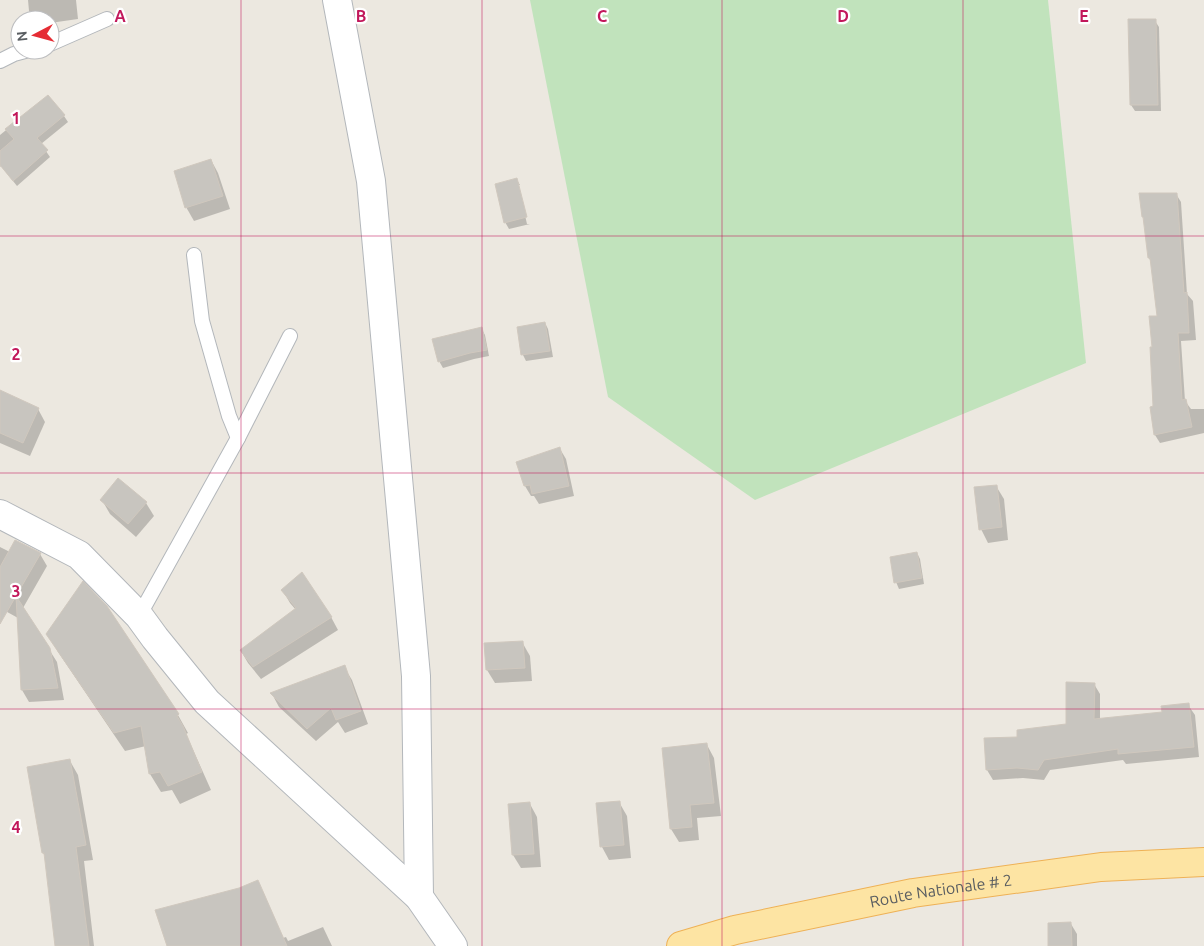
<svg xmlns="http://www.w3.org/2000/svg" width="1204" height="946" font-family="Ubuntu,sans-serif">
<style>
.green{fill:#c1e3bc}
.shadow{fill:#0003}
.building{fill:#c8c5bf;stroke:#d0c8be}
.lines{fill:none;stroke-linecap:round;stroke-linejoin:round}
.service-casing{stroke:#b3b7bb;stroke-width:16}
.minor-casing{stroke:#b3b7bb;stroke-width:30}
.primary-casing{stroke:#eeb156;stroke-width:30}
.service{stroke:#fff;stroke-width:14}
.minor{stroke:#fff;stroke-width:28}
.primary{stroke:#fde4a3;stroke-width:28}
.grid{fill:none;stroke:#c2185b;stroke-width:1;stroke-opacity:0.55}
.labels{text-anchor:middle;dominant-baseline:central;stroke-width:4.5;stroke-linejoin:round;paint-order:stroke}
.street-label{font-size:16px;fill:#595d61;stroke:#fff}
.grid-label{font-size:16px;text-anchor:middle;font-weight:bold;fill:#c2185b;stroke:#fff;stroke-width:4.5;stroke-linejoin:round;paint-order:stroke}
</style>
<rect width="100%" height="100%" fill="#ece8e0"/>
<path class="green" d="M530,0H1048L1086,363L755,500L608,397Z"/>
<g class="shadow">
<path d="M28,0H76L78,19L50,23V20H34L29,11Z"/>
<path d="M1130,21H1155L1159,27L1161,111H1135L1131,105Z"/>
<path d="M48,96L64,116L68,122L41,144L50,157L17,186L1,166L0,167V135Z"/>
<path d="M211,160L218,173L230,209L194,221L186,207Z"/>
<path d="M517,180L520,185H518L527,224H530L509,229L505,222Z"/>
<path d="M1176,194L1181,202L1187,294L1193,301L1196,340L1181,341L1185,401L1191,409H1204V433L1160,443L1155,435L1152,408L1154,407V349L1159,317L1151,262L1149,258Z"/>
<path d="M545,323L548,329L553,357L526,361L523,355L518,328Z"/>
<path d="M481,328L485,335L489,356L474,359L443,368L439,361Z"/>
<path d="M0,400L38,409L45,422L30,456L0,443Z"/>
<path d="M560,449L566,459L574,496L539,504L534,496H531L525,486Z"/>
<path d="M996,486L1004,499L1008,540L988,543L981,529Z"/>
<path d="M102,500L146,503L154,516L136,537L110,514Z"/>
<path d="M0,547L10,552L40,554L47,566L23,608L57,662L64,700L29,702L22,690L18,618L0,608Z"/>
<path d="M917,553L920,559L924,584L899,589L896,582Z"/>
<path d="M283,591L331,617L338,630L261,679L248,663L241,651L296,610L290,603Z"/>
<path d="M48,634L178,715L188,733L186,734L211,790L180,804L172,790L161,792L150,774L146,746L125,751L58,652Z"/>
<path d="M522,642L530,656L532,681L495,683L487,670L486,644Z"/>
<path d="M344,667L352,680L368,724L345,733L338,722L316,741L279,707L272,694Z"/>
<path d="M1094,684L1100,694V720L1163,713L1188,705L1195,715L1199,757L1126,764L1123,760L1050,770L1044,780L1023,778L993,780L987,770L985,740L1018,738L1067,725Z"/>
<path d="M707,745L714,758L721,816L697,818L699,840L679,842L671,829Z"/>
<path d="M70,761L78,775L93,860L84,861L94,946H57L46,857L43,853Z"/>
<path d="M619,802L627,816L631,858L609,860L602,847Z"/>
<path d="M530,804L537,817L541,867L521,868L513,855Z"/>
<path d="M257,882L264,894L283,938L286,937L288,941L323,927L332,946H168L239,889Z"/>
<path d="M1071,924L1077,934V946H1049Z"/>
</g>
<g class="building">
<path d="M1128,19H1156L1158,105H1130Z"/>
<path d="M48,95L65,115L37,138L48,150L13,181L0,165V151L14,139L5,129Z"/>
<path d="M211,159L223,196L185,208L174,171Z"/>
<path d="M517,178L527,217L504,223L495,184Z"/>
<path d="M1139,193H1177L1184,293L1187,292L1189,333H1178L1182,400L1186,399L1192,427L1154,435L1150,407L1153,406L1150,347H1152L1149,316H1157L1150,258H1148L1143,217H1142Z"/>
<path d="M545,322L550,351L521,355L517,327Z"/>
<path d="M482,327L487,350L470,353L438,362L432,339Z"/>
<path d="M0,390L39,408L23,443L0,433Z"/>
<path d="M560,447L569,486L532,494L530,485L524,486L516,462Z"/>
<path d="M118,478L147,502L128,524L100,500Z"/>
<path d="M997,485L1002,527L979,530L974,487Z"/>
<path d="M15,540L41,553L16,596L50,648L58,688L21,690L16,596L0,624V567Z"/>
<path d="M917,552L922,578L894,583L890,557Z"/>
<path d="M302,572L332,617L253,667L240,650L296,608L281,590Z"/>
<path d="M83,581L107,606L179,714L177,716L183,726L202,772L168,786L160,772L149,774L141,726L114,733L46,634Z"/>
<path d="M523,641L525,668L486,670L484,643Z"/>
<path d="M345,665L361,711L336,720L331,708L307,729L270,693Z"/>
<path d="M1066,682L1095,683L1094,719L1162,712L1161,706L1189,703L1194,747L1118,754V749L1044,760L1038,770L1017,768L986,770L984,738L1017,737V730L1066,724Z"/>
<path d="M707,743L714,803L690,805L692,827L670,829L662,748Z"/>
<path d="M70,759L86,845L76,847L89,946H55L44,853H42L27,767Z"/>
<path d="M620,801L624,845L600,847L596,803Z"/>
<path d="M530,802L534,854L512,855L508,804Z"/>
<path d="M258,880L287,946H167L155,910L239,888Z"/>
<path d="M1071,922L1072,946H1048V923Z"/>
</g>
<g class="lines">
<g class="service-casing">
<g id="service">
<path d="M50,44L107,19"/>
<path d="M0,61L14,54L29,50"/>
<path d="M194,255L202,321L229,416L238,438"/>
<path d="M139,616L238,438L290,336"/>
</g>
</g>
<g class="minor-casing">
<g id="minor">
<path d="M337,0L371,181L416,676L419,897"/>
<path d="M0,514L79,555L139,616L155,638L207,702L419,897L453,946"/>
</g>
</g>
<g class="primary-casing">
<g id="primary">
<path id="s1" d="M681,946L735,930L913,893L1101,867L1204,862"/>
</g>
</g>
<use href="#service" class="service"/>
<use href="#minor" class="minor"/>
<use href="#primary" class="primary"/>
</g>
<path class="grid" d="M241,0V946M482,0V946M722,0V946M963,0V946M0,236H1204M0,473H1204M0,709H1204"/>
<g class="labels">
<g class="street-label">
<text stroke="none"><textPath href="#s1" startOffset="266">Route Nationale # 2</textPath></text>
</g>
</g>
<g class="grid-label">
<text x="120" y="22">A</text>
<text x="361" y="22">B</text>
<text x="602" y="22">C</text>
<text x="843" y="22">D</text>
<text x="1084" y="22">E</text>
<text x="16" y="124">1</text>
<text x="16" y="360">2</text>
<text x="16" y="597">3</text>
<text x="16" y="833">4</text>
</g>
<g transform="translate(35 35) rotate(264)"><circle r="24" fill="#ffffff" stroke="#bdbec0"/>
<path d="M0-4L9 19L0 12L-9 19Z" fill="#e52c34"/>
<text y="-8" font-size="14" font-weight="bold" text-anchor="middle" fill="#595d61">N</text>
</g>
</svg>
